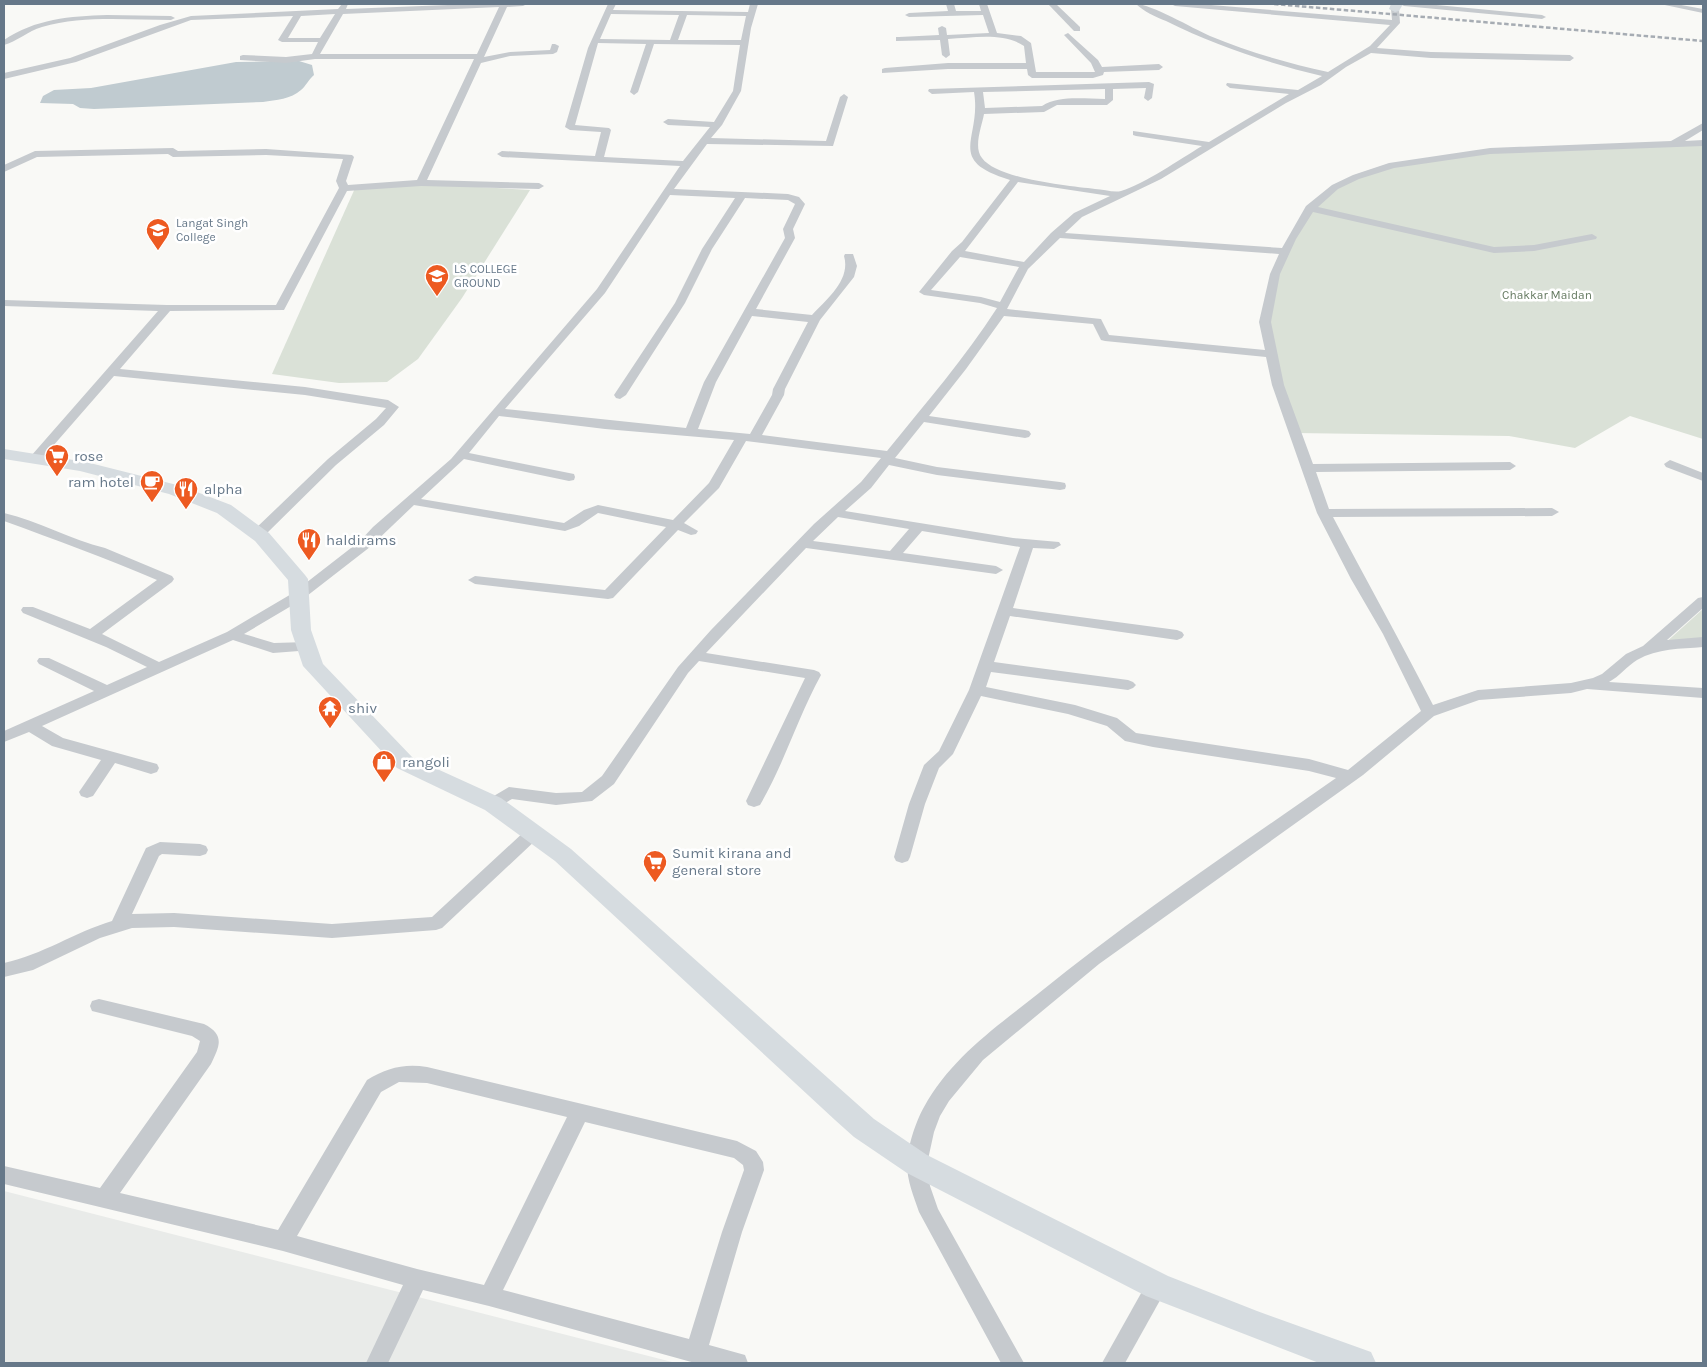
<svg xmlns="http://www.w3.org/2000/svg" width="1707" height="1367" font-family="Karla,sans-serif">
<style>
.built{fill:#e9ebe9}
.green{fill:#dae1d7}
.water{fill:#c0cbd0}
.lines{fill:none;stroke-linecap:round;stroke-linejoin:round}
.street{fill:#c6cace;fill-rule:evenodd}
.secondary{fill:#d6dce0;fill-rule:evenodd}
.rail{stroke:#a6acb3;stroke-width:2.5;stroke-dasharray:4.5 2.5;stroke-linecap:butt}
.labels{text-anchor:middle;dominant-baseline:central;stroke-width:5;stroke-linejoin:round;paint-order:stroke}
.far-poi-label{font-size:12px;fill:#667889;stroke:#fff;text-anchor:start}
.far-park-label{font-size:12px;fill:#657a61;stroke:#fff}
.poi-label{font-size:15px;fill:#667889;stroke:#fff;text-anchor:start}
</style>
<rect width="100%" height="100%" fill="#f9f9f6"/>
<path class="built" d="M4,1191L676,1363H4Z"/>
<g class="green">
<path d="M1703,143V439L1630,416L1575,448L1509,436L1295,433L1265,322L1275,274L1310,208L1335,187L1392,165L1490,151Z"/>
<path d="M443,185L530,190L462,298L418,359L387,382L339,383L272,374L356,186Z"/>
<path d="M1703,609V643L1663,645Z"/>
</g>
<path class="water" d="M299,61L312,65L314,75C308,80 306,86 301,90C291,99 276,100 263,102L94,109L80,108L73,104L40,103L43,96L54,90L91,88L236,62Z"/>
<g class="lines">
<g class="street">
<path d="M342,4H348L346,9L473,4H527L523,6L507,7L484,57L510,52L550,50L552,44H555L559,46L557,52L553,54L510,56L481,63L427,180L539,183L544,186L539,189L421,186L347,191L284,310L170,311L120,369L305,387L388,400L399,407L384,425L336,465L263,537H253L251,534L253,531L328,459L376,419L386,408L305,395L114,376L39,462H31L29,459L31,456L158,311L4,306V300L167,305H276L339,188L336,181L343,159L266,155L173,157L168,154L37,157L4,172V165L35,151L173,148L178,151L266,149L352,155L354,157L346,181L348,185L417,180L474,59H315L286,63L240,60V56L243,55L286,57L312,54L318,42H282L278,40L293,16L191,20L76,62L4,79V73L70,58L160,25L191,16L338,9ZM499,7L477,54H320L343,14ZM335,14L320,38H288L301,16Z"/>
<path d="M608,4H616L613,10L748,12L750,4H758L751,28L741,91L722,125L711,138L826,141L840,97L844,94L848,97L833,146L707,144L674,189L788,194L799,197L805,204L793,229L795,238L756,309L812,315C827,299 851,280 844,256L845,254H853L857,266L854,277L820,320L785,389L784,395L762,435L887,451C925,404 965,358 997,308L980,303L924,295L919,292L952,251L962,242L1010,180C944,160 982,139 974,92L932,94L928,91L929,89L1149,82L1154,84L1152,98L1148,101L1144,98L1146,88L1113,89V100L1107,105H1057L1044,112L984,114C982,126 973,147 982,158C997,179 1069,186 1095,189C1103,189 1114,193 1121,191C1145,184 1180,159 1202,146L1136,136L1133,135V131L1209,142L1289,94L1230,88L1226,85L1227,83L1298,90L1322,76C1268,63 1216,46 1166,21C1156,17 1143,11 1136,4C1151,4 1192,28 1210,36C1248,52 1288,63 1328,72L1370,46L1390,25L1175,6L1171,4H1199L1392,20L1391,9L1395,7L1399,9L1400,23L1377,48L1431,52L1570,55L1574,58L1570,61L1431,58L1371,53L1346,67L1321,85L1286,103L1161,179L1082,217L1065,233L1282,248L1306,206L1332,185L1353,175L1389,163L1490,148L1671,141L1703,123V130L1685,141L1703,140V146L1490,154L1394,168L1359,179L1338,189L1318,207L1494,247L1534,245L1592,234L1597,237L1596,239L1534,251L1494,253L1313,212L1296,239L1280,274L1271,322L1284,385L1313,464L1510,462L1516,466L1510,470L1316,472L1329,509L1552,508L1559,512L1552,516L1333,517C1366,580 1401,642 1433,705L1478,690L1571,683L1593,678L1602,674L1626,654L1643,646L1698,598L1703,597V608L1667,640L1703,637V647C1680,649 1658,648 1637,660C1627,666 1620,676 1609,682L1703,688V698L1587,689L1571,693L1479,700L1434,716L1363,775L1099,964L983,1060L949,1101L940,1116L934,1132L927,1164L930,1186L938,1209L1024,1363H1001L919,1212C914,1197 907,1181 907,1164C907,1148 916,1121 924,1107C951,1058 996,1027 1039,993C1134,916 1236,848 1336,778L1309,771L1153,747L1125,741L1107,726L1068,714L981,696L953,754L939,768L925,804L910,857L908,861L902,863L896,861L894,857L909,804L924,765L939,751L969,690L1020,547L922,531L903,553L996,566L1003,570L996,574L806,548L706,653L814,670L819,672L821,675C798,717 784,764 760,805L754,807L748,805L746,801L805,678L699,661L688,673L614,784L592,801L556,805L512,799L493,810L487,808L485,804L487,800L509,787L556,793L582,792L602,776L678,667L711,630L814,524L861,482L881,458L746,441L719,488L684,523L698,531L696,534L691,535L678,530L613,598L608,599L475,584L468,580L475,576L605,590L666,527L598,513L579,526L565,531L414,505L370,547L303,599L244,634L274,643L307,642L312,644L314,647L312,650L273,653L233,640L42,726L63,738L157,764L159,768L157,772L151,774L115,763L93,796L87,798L81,796L79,792L101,760L52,746L29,732L4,742V731L94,691L39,664L37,661L39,658H49L107,685L147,667L106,647L23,613L21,610L23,607H33L90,629L157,580C106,558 56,540 4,521V513C39,521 71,540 105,548L172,576L174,579L172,582L102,634L159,662L227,632L293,593L360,541L373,527L451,459L597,289L680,166L502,157L497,154L502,151L595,156L601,132L570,130L565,127L588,48ZM611,14L679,15L670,40L600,39ZM687,15L746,16L741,40H678ZM598,43L646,44L630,92L634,95L638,92L654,44L740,45L733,91L714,122L668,119L663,122L668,125L710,127L683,161L604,157L611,130L609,128L575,125ZM1105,89V99C1084,99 1059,95 1042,106L985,108L983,92ZM1018,182L1110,196L1074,213L1051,233L1024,262L965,251ZM670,195L735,198L702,249L675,303L614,395L616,398L620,399L626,395L685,303L712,249L745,198L788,200L795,204L783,229L785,238L704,382L686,428L505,409L605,293ZM1060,238L1279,254L1270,274L1259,322L1265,350L1109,335L1101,319L1007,309L1028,269ZM960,257L1019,267L1000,302L981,297L931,290ZM752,316L808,322L773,389L772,395L750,434L698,429L716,382ZM1004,316L1093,324L1101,340L1105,341L1266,357L1272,385L1317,513L1351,579L1383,634L1421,711L1348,770L1309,759L1136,733L1117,718L1075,705L986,687L991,672L1128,690L1133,688L1136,685L1133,682L1128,680L994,662L1010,616L1177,640L1182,638L1184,635L1182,632L1177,630L1013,608L1033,548L1054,549L1061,545L1059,542L1013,538L845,511L871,488L889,465L937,475L1060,490L1065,489L1066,486L1065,483L1060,482L937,467L895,458L924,422L1025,438L1029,437L1031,434L1029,431L1025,430L929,416L966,369ZM499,416L605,429L734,440L709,483L673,520L598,505L584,510L564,523L421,499L464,459L569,481L574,480L575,477L574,474L469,453ZM838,517L909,529L890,551L813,541Z"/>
<path d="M946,4H954L956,11H981L979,4H987L997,33L1021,36L1031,43L1036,72H1095L1091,63L1064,35L1068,33L1098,60L1102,67L1159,64L1163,67L1159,70L1104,72L1103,75L1093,78H1032L1028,75L1027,69H948L882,73V69L885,68L948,63H1026L1024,46C1004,32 972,38 948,39L950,55L946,58L942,55L940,40L896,41V37H899L939,35L938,28L942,26L946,28L947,35L989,33L983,15L909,17L905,15L909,13L948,11Z"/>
<path d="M1048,4H1056L1080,27V31H1074Z"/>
<path d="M1400,4H1426L1542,15L1546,17L1542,19L1404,6Z"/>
<path d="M1660,4H1676L1703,9V13Z"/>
<path d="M107,15L171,16L175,18L171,20C129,20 83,15 42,27C28,31 16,42 4,45V40C35,19 70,16 107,15Z"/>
<path d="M1670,460L1703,473V481L1666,467L1664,464Z"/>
<path d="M532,828L538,830L540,834L538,838L442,928L436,930L332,938L174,927L132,928L100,938L33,970L4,977V963C42,955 75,932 112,921L146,848L160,842L200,844L206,846L208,850L206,854L200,856L162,854L159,856L132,914L174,913L332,924L432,917L526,830Z"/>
<path d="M99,999L204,1024C225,1035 220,1045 211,1064L120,1193L278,1230L367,1080C386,1068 405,1063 427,1067L737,1141L756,1151L763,1162L764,1170L742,1232L709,1345L745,1355L748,1363H695L489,1306L423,1290L388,1363H366L403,1285L283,1251L4,1184V1166L100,1188L197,1052L200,1041L192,1036L92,1011L90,1006L92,1001ZM399,1082L427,1083L567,1117L484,1285L417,1269L297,1236L381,1092ZM585,1122L734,1158L743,1165L744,1170L722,1232L689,1339L503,1290Z"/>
<path d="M1157,1276L1165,1279L1168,1286L1125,1363H1102L1149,1279Z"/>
</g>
<g class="secondary">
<path d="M1391,4H1403L1399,11L1395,12L1389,9Z"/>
<path d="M4,449L86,462L181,486L231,505L269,533L305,575L308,579L311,630L323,664L413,758L501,798L571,849L874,1119L927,1155L1168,1276L1257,1311L1371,1352L1376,1363H1319L1146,1296L907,1173L854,1137L835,1120L555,861L485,810L397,768L303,666L291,630L288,580L255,541L217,513L169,494L80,471L4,459Z"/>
</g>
<path class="rail" d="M1274,4L1703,41"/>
</g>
<defs>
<g id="university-pin" transform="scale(1.25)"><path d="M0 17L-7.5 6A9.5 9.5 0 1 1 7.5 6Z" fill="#ed5a21" stroke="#fff"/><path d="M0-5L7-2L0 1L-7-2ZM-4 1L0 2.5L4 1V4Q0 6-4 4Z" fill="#fff"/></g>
<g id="supermarket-pin" transform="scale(1.25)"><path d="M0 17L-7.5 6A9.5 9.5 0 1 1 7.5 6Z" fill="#ed5a21" stroke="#fff"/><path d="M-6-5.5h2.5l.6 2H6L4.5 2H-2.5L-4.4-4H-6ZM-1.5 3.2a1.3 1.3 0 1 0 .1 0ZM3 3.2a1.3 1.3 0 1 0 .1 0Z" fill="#fff"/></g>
<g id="cafe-pin" transform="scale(1.25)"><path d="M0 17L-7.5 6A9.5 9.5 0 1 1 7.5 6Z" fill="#ed5a21" stroke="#fff"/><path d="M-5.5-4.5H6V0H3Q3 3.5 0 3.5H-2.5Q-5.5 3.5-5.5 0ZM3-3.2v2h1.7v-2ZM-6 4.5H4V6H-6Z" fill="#fff"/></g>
<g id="restaurant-pin" transform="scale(1.25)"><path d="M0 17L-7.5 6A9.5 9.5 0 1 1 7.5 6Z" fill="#ed5a21" stroke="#fff"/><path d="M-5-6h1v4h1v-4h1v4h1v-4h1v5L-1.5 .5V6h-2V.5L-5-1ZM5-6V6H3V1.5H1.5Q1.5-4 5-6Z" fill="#fff"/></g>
<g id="temple-pin" transform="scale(1.25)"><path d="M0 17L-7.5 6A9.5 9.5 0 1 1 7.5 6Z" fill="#ed5a21" stroke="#fff"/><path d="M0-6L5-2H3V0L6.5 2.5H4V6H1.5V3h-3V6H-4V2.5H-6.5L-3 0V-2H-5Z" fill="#fff"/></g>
<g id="shop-pin" transform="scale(1.25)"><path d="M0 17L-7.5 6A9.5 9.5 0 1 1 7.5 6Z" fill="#ed5a21" stroke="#fff"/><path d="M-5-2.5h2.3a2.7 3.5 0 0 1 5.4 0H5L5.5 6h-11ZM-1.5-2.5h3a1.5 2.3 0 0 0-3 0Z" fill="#fff"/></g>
</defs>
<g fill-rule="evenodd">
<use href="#university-pin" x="158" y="230"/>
<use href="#university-pin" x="437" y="276"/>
<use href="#supermarket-pin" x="57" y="456"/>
<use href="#cafe-pin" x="152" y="482"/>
<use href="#restaurant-pin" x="186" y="489"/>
<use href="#restaurant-pin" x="309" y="540"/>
<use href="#temple-pin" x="330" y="708"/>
<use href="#shop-pin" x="384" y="762"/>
<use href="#supermarket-pin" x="655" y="862"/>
</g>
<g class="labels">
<g class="far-poi-label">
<text x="176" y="223">Langat Singh<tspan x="176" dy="14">College</tspan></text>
<text x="454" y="269">LS COLLEGE<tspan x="454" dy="14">GROUND</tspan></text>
</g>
<g class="far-park-label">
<text x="1547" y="295">Chakkar Maidan</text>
</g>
<g class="poi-label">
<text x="74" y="456">rose</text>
<text x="134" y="482" text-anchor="end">ram hotel</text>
<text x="204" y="489">alpha</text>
<text x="326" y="540">haldirams</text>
<text x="348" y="708">shiv</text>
<text x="402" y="762">rangoli</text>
<text x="672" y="853">Sumit kirana and<tspan x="672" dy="17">general store</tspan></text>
</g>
</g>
<rect width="1707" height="1367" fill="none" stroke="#667889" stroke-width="10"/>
</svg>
